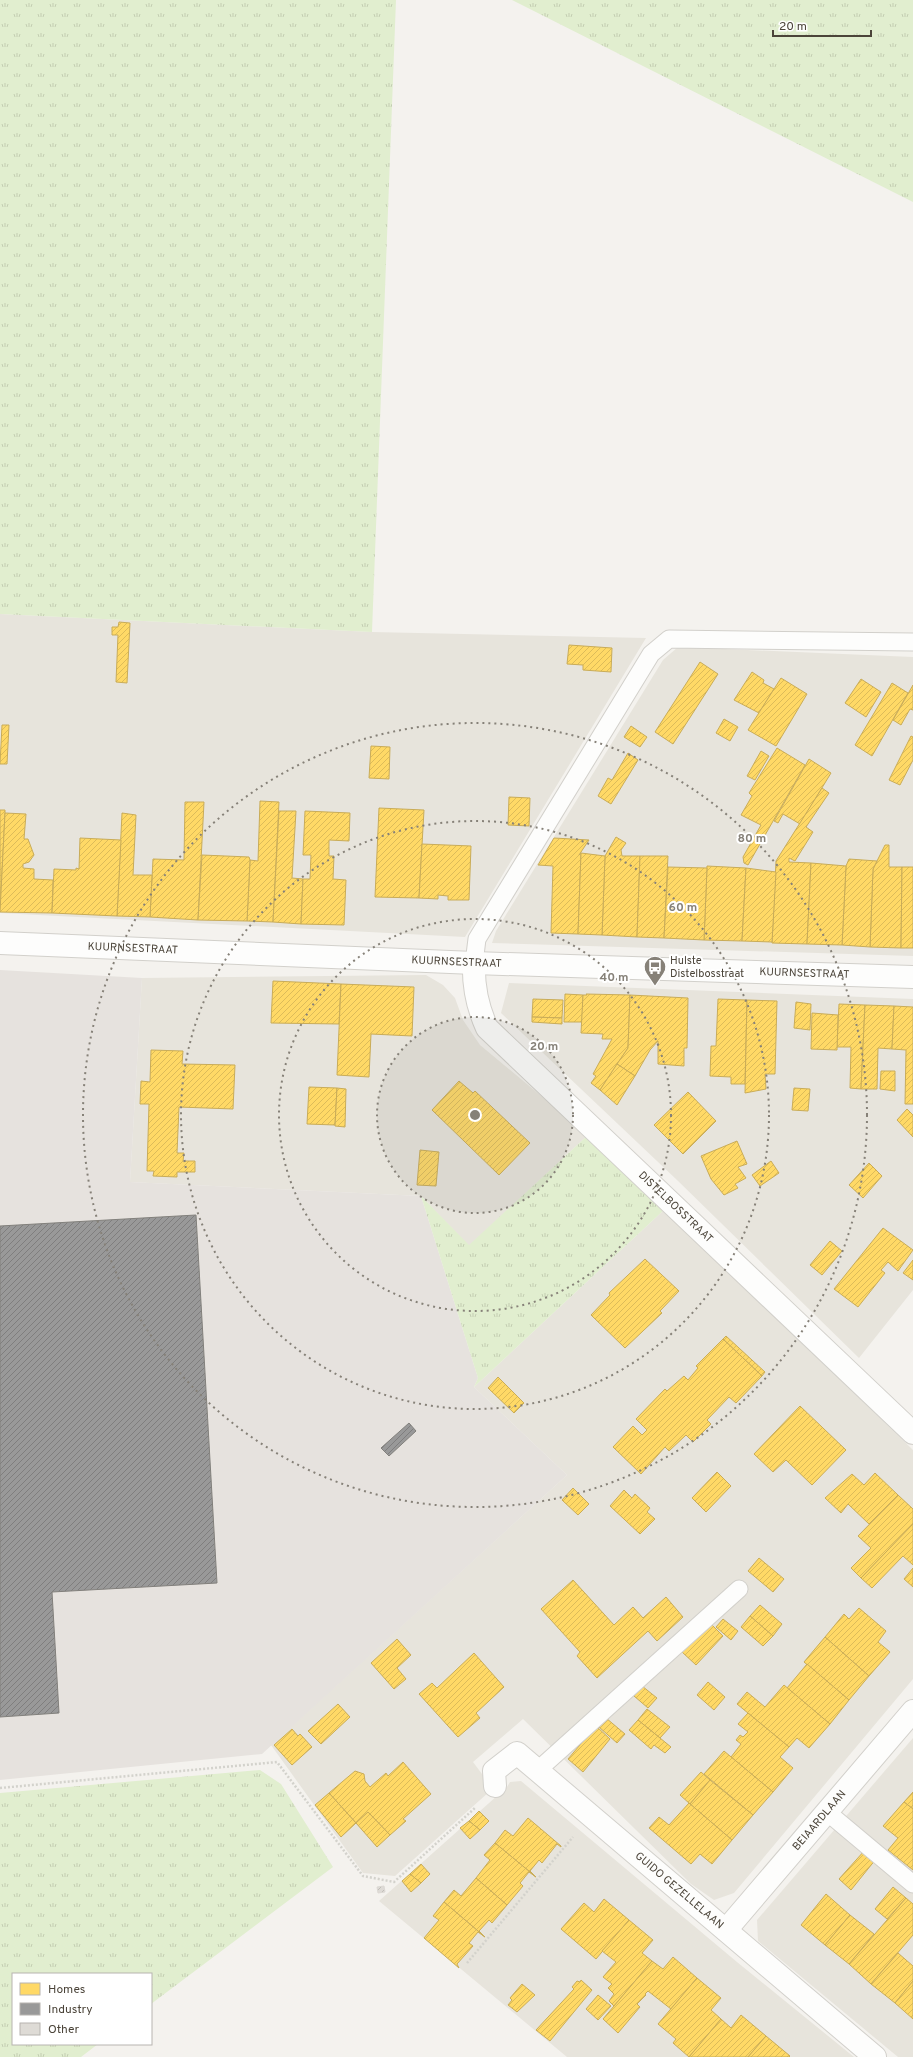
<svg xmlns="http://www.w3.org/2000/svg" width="913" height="2057" font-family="Overpass,sans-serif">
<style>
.residential{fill:#e7e4dc}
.industrial{fill:#e6e2de}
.grass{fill:url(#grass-tufts)}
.homes{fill:url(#homes-hatch);stroke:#c9ac58}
.industry{fill:url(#industry-hatch);stroke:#82807c}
.building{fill:url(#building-hatch);stroke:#dcd9d4}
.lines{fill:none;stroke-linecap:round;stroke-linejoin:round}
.service-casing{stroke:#d2d0cb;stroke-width:19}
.minor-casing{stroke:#d2d0cb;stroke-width:24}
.path{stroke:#d3d2cc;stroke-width:2.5;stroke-dasharray:2 2;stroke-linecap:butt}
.service{stroke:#fdfdfc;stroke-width:17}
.minor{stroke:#fdfdfc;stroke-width:22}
.ring{fill:none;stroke:#868178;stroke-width:2;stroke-dasharray:2 4}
.labels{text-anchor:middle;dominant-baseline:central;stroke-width:4;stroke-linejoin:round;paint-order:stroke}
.street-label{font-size:11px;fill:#4b4439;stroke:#fff}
.poi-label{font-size:11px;fill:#4b4439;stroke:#fff;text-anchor:start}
.centre{fill:#868178;stroke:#fff;stroke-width:2}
.ring-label{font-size:12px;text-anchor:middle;font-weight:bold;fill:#868178;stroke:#fff;stroke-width:4;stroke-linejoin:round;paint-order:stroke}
</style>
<defs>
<pattern id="grass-tufts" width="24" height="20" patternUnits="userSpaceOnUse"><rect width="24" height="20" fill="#e1eecf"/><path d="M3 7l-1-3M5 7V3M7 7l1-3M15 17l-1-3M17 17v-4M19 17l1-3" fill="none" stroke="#c3cdb2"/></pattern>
<pattern id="homes-hatch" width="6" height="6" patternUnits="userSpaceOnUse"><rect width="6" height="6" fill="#ffd966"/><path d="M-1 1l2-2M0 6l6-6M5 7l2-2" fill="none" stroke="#dcbb59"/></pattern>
<pattern id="industry-hatch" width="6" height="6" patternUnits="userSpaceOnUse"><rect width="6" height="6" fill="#999"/><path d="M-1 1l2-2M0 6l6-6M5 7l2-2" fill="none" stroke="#7f7e7e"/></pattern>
<pattern id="building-hatch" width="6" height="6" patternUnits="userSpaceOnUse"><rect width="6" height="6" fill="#dedbd6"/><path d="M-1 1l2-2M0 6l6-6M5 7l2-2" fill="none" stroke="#c0bdb8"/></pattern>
</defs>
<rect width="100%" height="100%" fill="#f4f2ee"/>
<g class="residential">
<path d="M0,614L372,632L646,638L465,937L0,913Z"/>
<path d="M678,647L913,657V956L492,943L496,931L663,660Z"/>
<path d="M426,975L443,985L455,998L463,1020L480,1045L588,1135L469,1246L421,1196L130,1182L142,978Z"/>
<path d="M509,983L913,999V1290L859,1358L677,1180L501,1013Z"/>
<path d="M665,1209L913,1450V1679L734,1893L714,1900L691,1884L523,1719L473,1762L488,1782L489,1792L395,1876L363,1873L271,1745L567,1475L474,1387Z"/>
<path d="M913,1738V2057H898L758,1941L757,1920Z"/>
<path d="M521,1781L737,1962L854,2057H567L379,1901L507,1787L510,1782Z"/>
</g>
<path class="industrial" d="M0,970L142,978L130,1182L421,1196L478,1378L474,1387L567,1475L262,1754L0,1780Z"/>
<g class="grass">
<path d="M0,0H396L372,632L0,614Z"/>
<path d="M512,0H913V202Z"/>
<path d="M588,1135L665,1209L474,1387L478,1378L421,1196L469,1245Z"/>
<path d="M260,1770L281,1784L333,1867L151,2004V1974H13V2044H98L81,2057H0V1793Z"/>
</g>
<g class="homes">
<path d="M119,622L130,623L127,683L116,682L118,635H112V627H118Z"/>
<path d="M569,645L612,648L611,672L583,670V665L567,664Z"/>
<path d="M700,662L718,674L673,744L655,732Z"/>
<path d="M752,672L764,680L763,683L774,689L759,713L734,700Z"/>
<path d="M781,678L807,694L776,746L748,730Z"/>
<path d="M861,679L881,692L866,717L845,703Z"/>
<path d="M892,683L908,693L872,756L855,745Z"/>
<path d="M913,685V710L910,709L901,725L893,720Z"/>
<path d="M724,719L738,727L730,741L716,733Z"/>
<path d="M2,725H9L7,764H0Z"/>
<path d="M631,726L647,737L640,747L624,737Z"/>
<path d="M911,736L913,737V760L900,785L889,780Z"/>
<path d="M371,746L390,747L389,779L369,778Z"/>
<path d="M777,748L805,765L748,865L744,863L743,857L761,825L741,815L752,796L749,793Z"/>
<path d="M761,751L769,756L755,780L747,776Z"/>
<path d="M628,753L638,760L611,804L598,796L608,778L612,780Z"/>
<path d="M809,759L831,773L800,824L783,814L778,823L774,821Z"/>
<path d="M822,788L829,793L806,827L813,832L795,861L789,858V862L811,863L807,944L772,943L776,861Z"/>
<path d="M509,797L530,798L529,826L508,825Z"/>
<path d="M260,801L279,802L273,922L247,921L250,860L258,861Z"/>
<path d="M185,802H204L198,920L150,917L153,859L184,860Z"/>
<path d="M379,808L424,810L419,898L375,897Z"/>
<path d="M0,810H5V813L0,912Z"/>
<path d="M279,811H296L292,878L303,879L301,924L273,922Z"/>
<path d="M305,811L350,813L349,841L329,840V856H334L333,879L346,880L344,925L301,924L303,879H310L311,855H303Z"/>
<path d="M5,813L26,814L24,839H28L34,855L29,862L23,864V868L34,869V879L53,880L52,913L0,912Z"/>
<path d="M122,813L136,815L133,875H152L150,917L117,916Z"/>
<path d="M616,837L626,843L621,850L622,856H640L637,937L602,935L605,856Z"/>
<path d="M80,838L121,840L117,916L52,913L54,869L76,870V868L79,869Z"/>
<path d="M554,838L589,840L579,855L581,853L578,934L551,933L553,866L538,865Z"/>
<path d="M422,844L471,846L469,900H448V896L438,895V899L419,898Z"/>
<path d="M885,845H889V867H902L901,948L870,947L873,869Z"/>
<path d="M581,853L605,856L602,935L578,934Z"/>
<path d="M202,855L249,857L250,860L247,921L198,920Z"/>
<path d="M640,856H668L664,938L637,937Z"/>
<path d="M849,859L877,861L873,869L870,947L842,945L846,866Z"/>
<path d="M811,863L846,866L842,945L807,944Z"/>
<path d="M707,866L746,868L742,941L704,940Z"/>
<path d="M668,867L707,868L704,940L664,938Z"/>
<path d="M902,867H913V948H901Z"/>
<path d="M746,868L776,872L772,942L742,941Z"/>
<path d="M273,981L341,984L339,1024L271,1023Z"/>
<path d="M341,984L414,987L412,1036L371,1034L369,1077L337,1075Z"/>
<path d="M565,994L583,995L582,1022H564Z"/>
<path d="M586,994L630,995L628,1048L600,1090L591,1083L596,1076L593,1074L612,1039H602L603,1034L581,1033L583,995H587Z"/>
<path d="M630,995L688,998L687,1048H684V1066L658,1064V1041L650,1050L635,1076L617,1064L628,1048Z"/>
<path d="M533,999L563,1000L562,1018L532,1017Z"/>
<path d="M718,999L747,1000L745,1084H731V1077L710,1076L711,1046H716Z"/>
<path d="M747,1000L777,1001L775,1074H765L766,1089L745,1093Z"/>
<path d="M796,1002L811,1004L810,1030L794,1028Z"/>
<path d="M839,1004L865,1005L861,1089L850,1088L851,1047H837Z"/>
<path d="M865,1005L894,1006L892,1049L878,1048L877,1089H861Z"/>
<path d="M894,1006L913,1007V1104H905L906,1050L892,1049Z"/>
<path d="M812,1013L838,1015L837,1050L811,1049Z"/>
<path d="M532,1017L562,1018V1024L532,1022Z"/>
<path d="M151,1050L183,1051L182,1064L235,1065L233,1109L179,1107L177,1153H184L183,1161H195V1172H177V1177L153,1176L154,1171H147L149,1104H140L141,1081L150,1082Z"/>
<path d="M617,1064L635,1076L617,1105L600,1090Z"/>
<path d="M881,1071H895V1091L880,1089Z"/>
<path d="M459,1081L473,1093L475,1091L530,1143L499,1175L432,1110Z"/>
<path d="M309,1087L337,1088L335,1125L307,1124Z"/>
<path d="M337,1088L346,1089L345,1127L335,1126Z"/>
<path d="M794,1088L810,1089L808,1111L792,1110Z"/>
<path d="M688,1092L716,1121L683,1154L654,1125Z"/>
<path d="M907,1109L913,1115V1137L897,1120Z"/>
<path d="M737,1141L747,1164L738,1167L746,1178L735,1184L738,1188L724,1195L711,1179L701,1156Z"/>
<path d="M420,1150L439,1152L436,1186L417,1185Z"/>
<path d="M771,1161L779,1173L760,1186L752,1175Z"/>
<path d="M869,1163L882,1176L863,1198L849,1185Z"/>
<path d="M883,1228L913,1250L898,1271L888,1262L881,1270L885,1273L858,1307L834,1289Z"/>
<path d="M830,1241L842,1251L822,1275L810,1265Z"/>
<path d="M645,1259L679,1291L660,1311L662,1313L625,1348L591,1315L610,1295L609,1293Z"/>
<path d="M913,1260V1280L903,1273Z"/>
<path d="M726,1336L765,1372L762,1376L723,1339Z"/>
<path d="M723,1339L762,1376L736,1403L729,1397L707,1420L711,1424L693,1442L686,1435L669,1451L665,1447L641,1474L613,1447L633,1426L642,1435L647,1430L636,1419L665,1389L667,1391L684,1376L688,1380L698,1368L696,1366Z"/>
<path d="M498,1377L524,1403L514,1413L488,1388Z"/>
<path d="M800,1406L846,1450L812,1485L786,1460L773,1472L754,1454Z"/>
<path d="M717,1472L731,1486L706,1512L692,1498Z"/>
<path d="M875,1473L898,1495L869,1524L848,1504L841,1513L825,1498L852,1474L864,1485Z"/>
<path d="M573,1488L589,1504L578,1515L562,1500Z"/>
<path d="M624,1490L632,1498L635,1494L650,1508L647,1512L655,1519L640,1534L610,1506Z"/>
<path d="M898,1495L913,1509V1524L861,1578L851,1568L871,1548L858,1536Z"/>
<path d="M913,1524V1565L903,1556L872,1588L861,1578Z"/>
<path d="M759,1558L784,1579L773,1592L748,1571Z"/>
<path d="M913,1568V1587L904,1579Z"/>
<path d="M573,1580L614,1625L633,1607L643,1618L666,1597L683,1617L657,1641L648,1631L597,1678L577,1656L580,1652L541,1609Z"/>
<path d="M760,1605L782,1624L773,1636L750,1616Z"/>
<path d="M859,1608L886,1631L878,1642L890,1652L869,1676L825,1637L844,1614L849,1619Z"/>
<path d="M750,1616L773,1636L763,1646L741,1627Z"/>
<path d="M723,1619L738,1631L731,1640L716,1627Z"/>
<path d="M710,1623L723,1636L696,1665L682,1652Z"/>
<path d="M825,1637L869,1676L849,1700L804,1662Z"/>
<path d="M397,1639L411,1655L397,1668L406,1679L394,1689L371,1663Z"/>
<path d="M474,1653L504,1687L476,1713L480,1718L458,1737L419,1694L432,1683L437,1688Z"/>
<path d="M807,1664L849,1700L830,1724L787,1688Z"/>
<path d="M708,1682L725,1697L714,1710L697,1695Z"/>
<path d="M784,1685L830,1724L809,1748L797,1738L789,1747L737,1704L747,1692L765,1707Z"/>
<path d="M642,1686L657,1698L648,1708L634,1696Z"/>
<path d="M338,1704L350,1717L321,1744L308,1731Z"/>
<path d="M647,1709L670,1727L660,1738L638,1720Z"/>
<path d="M748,1713L789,1747L780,1757L793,1768L773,1792L731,1757L741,1744L736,1740L740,1735L743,1737L748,1732L738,1724Z"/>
<path d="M606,1718L625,1734L617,1743L599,1727Z"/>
<path d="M638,1720L671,1747L665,1753L654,1745L651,1749L629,1730Z"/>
<path d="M596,1726L610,1739L583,1772L568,1759Z"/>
<path d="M292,1729L298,1736L300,1734L312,1747L292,1765L274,1745Z"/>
<path d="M724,1751L773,1792L753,1815L704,1774Z"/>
<path d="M403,1762L431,1794L403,1819L406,1821L390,1835L368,1812L356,1823L329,1793L355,1771L364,1774L365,1781L370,1787L386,1773L388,1776Z"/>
<path d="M701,1772L710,1780L690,1804L680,1795Z"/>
<path d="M710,1780L753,1815L732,1840L690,1804Z"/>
<path d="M913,1792V1809L904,1802Z"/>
<path d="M329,1793L356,1823L341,1837L315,1805Z"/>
<path d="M904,1802L913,1809V1870L888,1850L898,1838L883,1826Z"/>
<path d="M689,1803L732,1840L712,1864L700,1854L691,1864L649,1828L659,1817L669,1825Z"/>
<path d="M479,1811L489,1821L480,1830L469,1821Z"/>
<path d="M368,1812L390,1835L377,1847L356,1823Z"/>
<path d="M528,1818L561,1846V1847L557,1844L542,1863L539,1860L530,1871L536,1877L495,1843L505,1830L513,1836Z"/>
<path d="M469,1821L480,1830L470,1839L460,1828Z"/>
<path d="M495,1843L536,1877L529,1872L520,1883L523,1886L507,1905L476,1878L490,1860L484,1855Z"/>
<path d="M865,1850L876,1859L851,1890L839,1879Z"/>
<path d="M421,1864L430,1874L421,1883L410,1874Z"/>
<path d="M410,1874L421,1883L411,1892L402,1881Z"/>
<path d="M476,1878L507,1905L492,1923L489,1920L479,1931L485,1937L444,1902L454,1890L461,1896Z"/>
<path d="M893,1887L906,1898L887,1919L875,1909Z"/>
<path d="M826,1894L850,1915L825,1945L801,1925Z"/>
<path d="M906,1898L913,1904V1935L871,1984L849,1964Z"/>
<path d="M604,1899L629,1920L596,1959L561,1929L584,1903L594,1912Z"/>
<path d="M444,1902L485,1937L478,1932L469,1943L473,1946L457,1964L459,1968L424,1938L439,1920L433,1916Z"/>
<path d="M850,1915L874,1934L849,1964L825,1945Z"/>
<path d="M629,1920L653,1940L642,1953L652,1961L614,2006L609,2001L614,1994L608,1988L612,1984L603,1977L616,1962L602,1951Z"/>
<path d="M898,1953L913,1966V1981L895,2003L871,1984Z"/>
<path d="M673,1957L697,1978L671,2009L648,1991L645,1994L646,1995L637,2004L640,2007L618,2033L603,2019L652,1961L663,1969Z"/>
<path d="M697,1978L721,1998L711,2010L721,2019L689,2057L673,2043L676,2039L658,2024Z"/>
<path d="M581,1980L592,1990L550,2041L536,2030L574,1989L572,1987L577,1981L580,1982Z"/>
<path d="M913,1981V2019L895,2003Z"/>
<path d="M522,1984L535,1995L517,2012L508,2005L512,2000L510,1998Z"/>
<path d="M598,1995L611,2006L598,2020L586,2009Z"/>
<path d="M741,2015L766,2036L748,2057H689L721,2019L731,2028Z"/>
<path d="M766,2036L790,2056L789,2057H748Z"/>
</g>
<g class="industry">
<path d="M196,1215L217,1583L52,1592L59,1713L0,1717V1226Z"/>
<path d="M409,1423L416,1431L389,1456L381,1448Z"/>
</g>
<path class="building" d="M384,1886L385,1892L378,1893L377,1887Z"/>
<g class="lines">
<g class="service-casing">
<g id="service">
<path d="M474,963L477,939L651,654L669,639L913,642"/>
<path d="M538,1770L739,1589"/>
<path d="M827,1812L913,1884"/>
</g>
</g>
<g class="minor-casing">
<g id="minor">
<path id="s1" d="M0,943L474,963L913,977"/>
<path id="s2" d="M474,963C473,987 477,1006 487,1028L913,1433"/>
<path id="s3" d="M495,1786L494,1771L517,1753L875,2057"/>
<path id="s4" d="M726,1930L913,1711"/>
</g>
</g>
<g class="path">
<path d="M0,1788L277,1762L363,1876L394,1882L476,1807"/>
<path d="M467,1963L573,1837"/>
</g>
<use href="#service" class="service"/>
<use href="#minor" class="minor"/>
</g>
<circle cx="475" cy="1115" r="98" fill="#868178" fill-opacity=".12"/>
<g class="ring">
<circle cx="475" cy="1115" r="98"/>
<circle cx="475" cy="1115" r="196"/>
<circle cx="475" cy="1115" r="294"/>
<circle cx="475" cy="1115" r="392"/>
</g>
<defs>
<g id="bus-pin" transform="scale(1.15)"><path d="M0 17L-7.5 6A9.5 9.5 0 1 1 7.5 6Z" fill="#868178" stroke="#fff"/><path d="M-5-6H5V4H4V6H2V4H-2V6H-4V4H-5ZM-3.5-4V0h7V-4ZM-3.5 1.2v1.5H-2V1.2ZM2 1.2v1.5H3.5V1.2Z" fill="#fff"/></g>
</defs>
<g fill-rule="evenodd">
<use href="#bus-pin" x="655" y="967"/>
</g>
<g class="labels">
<g class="street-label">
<text stroke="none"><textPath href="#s1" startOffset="133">KUURNSESTRAAT</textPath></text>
<text stroke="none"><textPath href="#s1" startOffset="457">KUURNSESTRAAT</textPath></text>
<text stroke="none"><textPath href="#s1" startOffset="805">KUURNSESTRAAT</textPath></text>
<text stroke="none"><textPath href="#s2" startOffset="327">DISTELBOSSTRAAT</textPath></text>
<text stroke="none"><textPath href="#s4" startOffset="144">BEIAARDLAAN</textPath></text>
<text stroke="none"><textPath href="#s3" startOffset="257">GUIDO GEZELLELAAN</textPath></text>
</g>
<g class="poi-label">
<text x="670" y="961">Hulste<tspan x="670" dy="13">Distelbosstraat</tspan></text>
</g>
</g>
<circle cx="475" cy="1115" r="6" class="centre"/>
<g class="ring-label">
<text x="752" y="842">80 m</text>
<text x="683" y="911">60 m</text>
<text x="614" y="981">40 m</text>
<text x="544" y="1050">20 m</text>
</g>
<rect x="12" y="1973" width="140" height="72" fill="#ffffff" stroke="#b7b4b0"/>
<rect x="20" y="1983" width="20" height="12" fill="#ffd966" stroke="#b7b4b0"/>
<text x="48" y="1993" font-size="12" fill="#4b4439">Homes</text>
<rect x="20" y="2003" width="20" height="12" fill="#999999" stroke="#b7b4b0"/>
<text x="48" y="2013" font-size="12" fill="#4b4439">Industry</text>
<rect x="20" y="2023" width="20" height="12" fill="#dedbd6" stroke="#b7b4b0"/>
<text x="48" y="2033" font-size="12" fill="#4b4439">Other</text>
<path d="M773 30v6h98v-6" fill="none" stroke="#4b4439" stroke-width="2"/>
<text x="779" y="30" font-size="12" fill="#4b4439" stroke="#ffffff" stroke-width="3" paint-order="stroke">20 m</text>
</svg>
